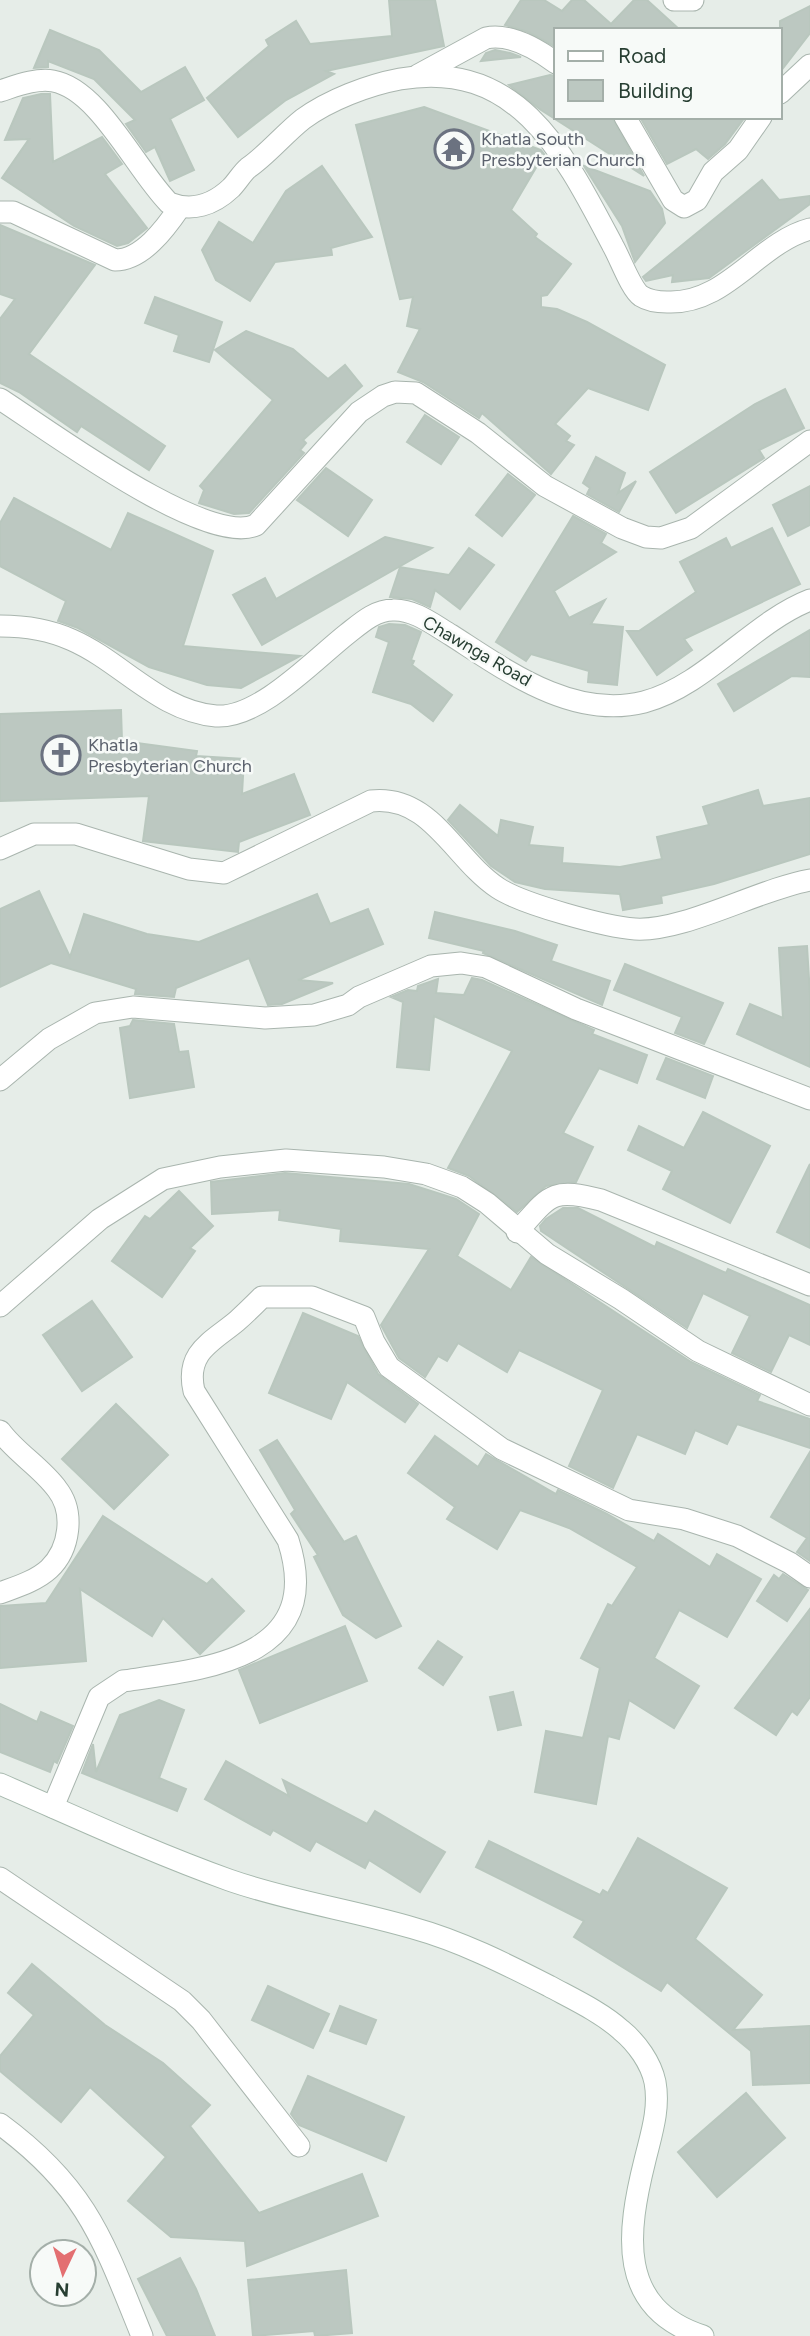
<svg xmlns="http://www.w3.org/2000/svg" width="810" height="2336" font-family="Figtree,sans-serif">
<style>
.building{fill:#bcc8c1;stroke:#b9c7be;stroke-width:2}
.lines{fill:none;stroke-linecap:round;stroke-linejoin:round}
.street-casing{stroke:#a9b5ae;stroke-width:23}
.secondary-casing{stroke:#a6b8ad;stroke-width:23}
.street{stroke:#fff;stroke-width:21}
.secondary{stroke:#fff;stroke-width:21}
.labels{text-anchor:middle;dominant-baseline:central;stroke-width:5;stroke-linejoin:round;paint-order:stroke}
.worship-label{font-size:18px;fill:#5b616d;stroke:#f7faf8;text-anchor:start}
.street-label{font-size:18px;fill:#273e32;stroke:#f7faf8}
</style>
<rect width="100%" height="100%" fill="#e6ede8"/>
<g class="building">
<path d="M389,0H435L444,46L326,71L334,74L286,100L238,137L207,98L269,46L266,40L296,21L310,44L392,36Z"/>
<path d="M521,0H544L562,11L572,0H584L611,24L634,0H647L680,30H556V47L528,32L505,25Z"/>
<path d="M810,6V33L780,72V21Z"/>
<path d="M50,30L99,50L141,92L185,67L204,100L170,119L194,170L170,181L155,147L146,152L126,124L135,120L94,79L48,61V67L34,68Z"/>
<path d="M495,50L510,53L521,57L481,61L486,53Z"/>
<path d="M550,75L556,76V117H612L644,176L541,110L509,85Z"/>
<path d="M41,94H50L53,162L102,137L122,164L105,174L147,228L128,243L117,246L74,226L2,178L29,139L5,140L23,98Z"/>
<path d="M424,107L541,150L544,154L511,210L537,234L535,237L571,264L547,295L541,296V307L557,309L587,322L665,365L648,410L588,388L555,424L570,436L566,441L574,445L551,474L482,413L479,418L423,382L398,372L420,329L407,326L413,297L400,299L356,125Z"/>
<path d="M640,117H745L725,144L708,159L696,149L667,164Z"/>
<path d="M322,166L372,237L331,248L332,255L275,262L250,301L216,280L202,250L219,222L253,243L286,191Z"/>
<path d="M584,166L650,191L662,209L665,223L635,262L622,226Z"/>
<path d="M762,180L779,200L810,196V204L709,278L672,282L673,275L646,281L643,277Z"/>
<path d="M0,225L95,265L29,354L165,446L149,470L81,426L77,432L19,392L0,383V319L15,299L0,294Z"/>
<path d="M155,297L222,322L209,362L174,351L179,335L145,323Z"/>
<path d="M246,331L293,349L328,379L345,365L362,386L303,440L306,443L300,450L304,453L249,513L234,514L199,503L204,490L200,486L273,400L215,350Z"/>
<path d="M785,389L804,428L759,450L764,458L676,513L650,472L755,404Z"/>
<path d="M425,415L459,437L441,464L407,442Z"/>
<path d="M596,457L625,473L618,493L636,481L619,512L587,494L590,488L583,483Z"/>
<path d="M326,468L372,500L348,536L297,500Z"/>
<path d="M508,474L535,495L502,536L476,515Z"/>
<path d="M810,486V525L788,536L773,505Z"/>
<path d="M14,498L111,550L128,513L213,551L183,646L300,656L241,688L207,685L149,667L78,628L58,621L66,601L0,566V523Z"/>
<path d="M573,516L606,534L601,543L616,552L554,591L569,618L605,600L591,624L623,627L617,685L588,682L589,671L531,654L526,661L496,642Z"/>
<path d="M772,528L800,584L684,639L692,650L657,675L627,631H639L696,592L680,562L726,538L731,548Z"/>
<path d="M385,537L432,548L262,645L233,595L265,578L276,599Z"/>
<path d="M469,548L494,565L460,609L435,590L430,607L412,599L390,597L400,567L449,575Z"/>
<path d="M389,624L405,625L421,632L411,660L414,661L412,665L452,695L433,721L411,704L373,692L389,642L376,637L379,627Z"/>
<path d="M810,630V677L792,676L734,711L718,684Z"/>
<path d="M121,710L122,741L197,751L196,756L244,759L242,794L294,774L310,815L239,842L238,852L143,841L149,796L0,801V714Z"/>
<path d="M758,790L763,806L810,798V854L714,884L661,896L662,903L623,910L620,894L545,889L515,882L491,866L448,820L460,805L498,836L501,820L533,827L529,845L563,848L562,863L620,867L662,859L657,837L709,825L703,807Z"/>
<path d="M39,891L70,957L84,914L147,934L199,942L317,894L330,924L368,909L383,944L298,980L333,983L282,1004L268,1005L249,958L176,988L174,997L135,994L136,989L51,963L0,987V909Z"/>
<path d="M435,912L515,931L557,945L551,961L610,981L602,1005L483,953L484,951L429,938Z"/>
<path d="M807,946L810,995V1067L737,1034L750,1004L783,1018L779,948Z"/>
<path d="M625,964L723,1003L704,1044L675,1033L682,1017L614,990Z"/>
<path d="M472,978L482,980L594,1030L592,1034L647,1055L637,1083L599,1068L563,1133L593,1147L576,1182L546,1186L517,1212L469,1176L448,1168L512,1051L434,1016L429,1070L397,1067L403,1002L391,997L408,990L417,991L418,986L438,979L436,993L464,995Z"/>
<path d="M133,1020L174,1024L179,1052L188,1051L194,1087L130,1098L120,1028L130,1026Z"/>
<path d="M666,1058L713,1076L705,1098L657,1079Z"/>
<path d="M703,1112L770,1146L730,1223L663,1189L672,1171L628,1150L639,1126L684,1148Z"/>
<path d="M810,1164V1248L777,1232Z"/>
<path d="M285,1173L409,1184L456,1199L479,1214L457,1256L511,1290L531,1257L691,1362L760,1395L757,1401L810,1419V1448L737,1424L727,1444L695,1430L685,1454L637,1434L613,1488L569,1466L603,1390L519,1350L507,1372L458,1343L447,1361L438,1356L425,1377L399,1358L381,1325L429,1249L340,1241L341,1229L279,1220L280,1210L212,1214L211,1182Z"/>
<path d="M179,1191L213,1226L190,1248L195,1251L162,1297L112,1261L145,1216L150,1219Z"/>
<path d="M563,1208H578L655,1247L657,1242L726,1273L728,1269L810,1305V1345L789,1335L771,1372L732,1353L750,1316L703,1293L687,1328L541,1231L540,1226L546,1219Z"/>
<path d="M92,1301L132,1357L82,1391L43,1335Z"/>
<path d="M303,1313L358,1336L378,1374L418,1404L405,1422L347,1382L331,1419L269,1393Z"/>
<path d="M116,1404L168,1455L114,1509L62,1459Z"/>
<path d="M435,1436L478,1467L486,1454L556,1494L558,1490L607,1514L654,1541L658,1534L710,1567L717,1554L761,1579L727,1637L679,1610L654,1658L699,1686L674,1728L629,1700L619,1739L608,1736L596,1804L535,1792L546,1731L583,1738L600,1668L581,1658L608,1604L612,1606L637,1567L569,1528L520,1510L497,1549L447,1519L455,1507L408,1473Z"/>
<path d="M277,1440L344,1542L356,1536L401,1626L376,1638L343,1615L314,1557L318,1555L291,1514L295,1510L260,1450Z"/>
<path d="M810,1452V1561L797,1552L807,1538L771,1517Z"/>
<path d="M103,1516L207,1584L212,1579L244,1611L200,1654L163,1618L152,1636L80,1589L86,1661L0,1668V1606L46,1603Z"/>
<path d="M783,1574L808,1590L787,1621L757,1601L774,1575L779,1579Z"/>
<path d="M810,1609V1697L797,1715L792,1711L776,1735L735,1708Z"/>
<path d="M345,1626L367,1681L260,1723L239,1670Z"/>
<path d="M438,1641L462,1657L443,1685L419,1668Z"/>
<path d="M513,1692L521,1725L498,1730L490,1697Z"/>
<path d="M159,1700L184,1710L159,1778L186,1789L177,1811L82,1773L93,1744L96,1772L120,1715Z"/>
<path d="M0,1704L37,1722L41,1712L73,1726L57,1763L54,1761L50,1772L0,1752Z"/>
<path d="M226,1761L289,1796L283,1780L367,1824L375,1811L445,1852L420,1892L369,1860L365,1868L316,1841L310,1851L273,1830L270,1835L205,1799Z"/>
<path d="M638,1838L727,1888L695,1939L762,1995L733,2030L810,2026V2083L753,2085L751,2051L667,1982L661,1991L574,1937L584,1921L476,1867L489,1841L600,1895L603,1890L608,1893Z"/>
<path d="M32,1964L105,2025L163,2063L210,2105L190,2126L259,2213L362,2174L378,2216L247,2266L245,2241L171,2237L128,2201L166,2157L90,2087L61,2122L0,2071V2056L34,2015L8,1993Z"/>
<path d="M268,1986L329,2014L313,2048L252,2020Z"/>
<path d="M340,2006L376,2020L366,2044L330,2031Z"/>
<path d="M308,2076L404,2117L386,2161L299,2125L291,2114Z"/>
<path d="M746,2093L785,2138L717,2197L678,2152Z"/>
<path d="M180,2258L196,2289L215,2336H167L138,2279Z"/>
<path d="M346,2270L352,2333L315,2336L314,2331L253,2336L248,2280Z"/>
</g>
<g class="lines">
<g class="street-casing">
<g id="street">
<path d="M674,0H693"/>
<path d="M418,75L486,38C510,33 537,49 556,63"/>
<path d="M0,91C16,86 36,78 53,81C99,89 136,170 169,203C192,212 213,205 231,188C237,182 242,173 248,168C267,155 284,134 303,119C329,100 368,85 400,79C519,58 566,157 613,246C620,258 631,289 641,296C649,301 658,302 667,302C726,305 758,243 810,229"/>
<path d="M780,93L810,65"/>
<path d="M625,117L673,200L684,207L697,200L713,172L738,150L761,117"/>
<path d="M0,212H13L115,260C142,260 165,229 180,207"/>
<path d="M0,399C47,429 207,548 256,525L359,412L383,396L395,392L416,393L478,433L545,486L622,528L646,537L661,538L691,528L810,441"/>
<path d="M0,626C24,626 50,630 72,640C122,662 159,711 216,716C259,719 314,660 347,634C361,623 375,610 393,610C414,609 434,625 451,635C507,671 573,720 644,702C705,686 753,622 810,600"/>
<path d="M0,849L34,834H76L189,869L224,873L371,801C431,794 454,859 498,888C522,904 606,927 635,929C684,932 759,889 810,880"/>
<path d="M0,1080L49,1039L95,1013L133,1007L265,1018L314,1015L348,1005L359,997L431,966L461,963L486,967L576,1009L810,1099"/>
<path d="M517,1232C550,1195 551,1187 601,1200L810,1285"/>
<path d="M0,1306L100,1219L163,1179L220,1167L286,1160L384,1167L426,1174L462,1187L487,1203L547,1254L621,1299L698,1351L810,1405"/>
<path d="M0,1431C16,1453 41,1467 57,1489C75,1512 70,1549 49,1569C36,1581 16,1587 0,1593"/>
<path d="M53,1807L99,1697L123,1681C205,1669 327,1659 288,1540L194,1391C185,1352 212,1342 237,1321C246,1313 254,1305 262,1297H312L364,1317L374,1342L389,1367L502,1449L629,1510L684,1519L737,1536L790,1563L810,1577"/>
<path d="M0,1878L182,2001L201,2020L299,2146"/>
<path d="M0,2124C87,2188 103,2240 142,2336"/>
</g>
</g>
<g class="secondary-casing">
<path id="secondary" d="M0,1784C76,1817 151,1852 229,1880C289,1901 352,1910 413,1928C460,1941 506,1964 549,1986C573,1999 601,2012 621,2030C637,2043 651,2063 655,2082C660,2109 651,2135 645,2160C627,2232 616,2308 703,2336"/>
</g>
<use href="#street" class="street"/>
<use href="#secondary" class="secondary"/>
</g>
<defs>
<g id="temple-ring" transform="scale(2.0125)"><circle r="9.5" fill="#f7faf8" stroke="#6b7280" stroke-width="1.5"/><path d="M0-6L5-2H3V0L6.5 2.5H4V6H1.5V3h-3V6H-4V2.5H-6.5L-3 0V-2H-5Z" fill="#6b7280"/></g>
<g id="church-ring" transform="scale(2.0125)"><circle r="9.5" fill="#f7faf8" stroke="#6b7280" stroke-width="1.5"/><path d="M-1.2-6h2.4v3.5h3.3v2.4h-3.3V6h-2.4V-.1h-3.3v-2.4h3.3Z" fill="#6b7280"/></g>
</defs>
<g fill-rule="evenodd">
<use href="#temple-ring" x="454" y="149"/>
<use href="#church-ring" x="61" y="755"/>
</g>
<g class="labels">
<g class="worship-label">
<text x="481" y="139">Khatla South<tspan x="481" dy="21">Presbyterian Church</tspan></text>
<text x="88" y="745">Khatla<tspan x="88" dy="21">Presbyterian Church</tspan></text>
</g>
<g class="street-label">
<text transform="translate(477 651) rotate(30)">Chawnga Road</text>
</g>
</g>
<rect x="554" y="28" width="228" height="91" fill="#f7faf8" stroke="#a4afa9" stroke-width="2"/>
<rect x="568" y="51" width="35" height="10" fill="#ffffff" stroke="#a4afa9" stroke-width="2"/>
<text x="618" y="63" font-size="21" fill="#273e32">Road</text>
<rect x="568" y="80" width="35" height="21" fill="#bcc8c1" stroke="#a4afa9" stroke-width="2"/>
<text x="618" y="98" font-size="21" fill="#273e32">Building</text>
<g transform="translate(63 2273) rotate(184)"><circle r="33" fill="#f7faf8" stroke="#a4afa9" stroke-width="2"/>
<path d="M0-5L12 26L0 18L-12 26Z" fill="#e36f71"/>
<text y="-10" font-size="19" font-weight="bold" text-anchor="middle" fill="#273e32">N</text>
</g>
</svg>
